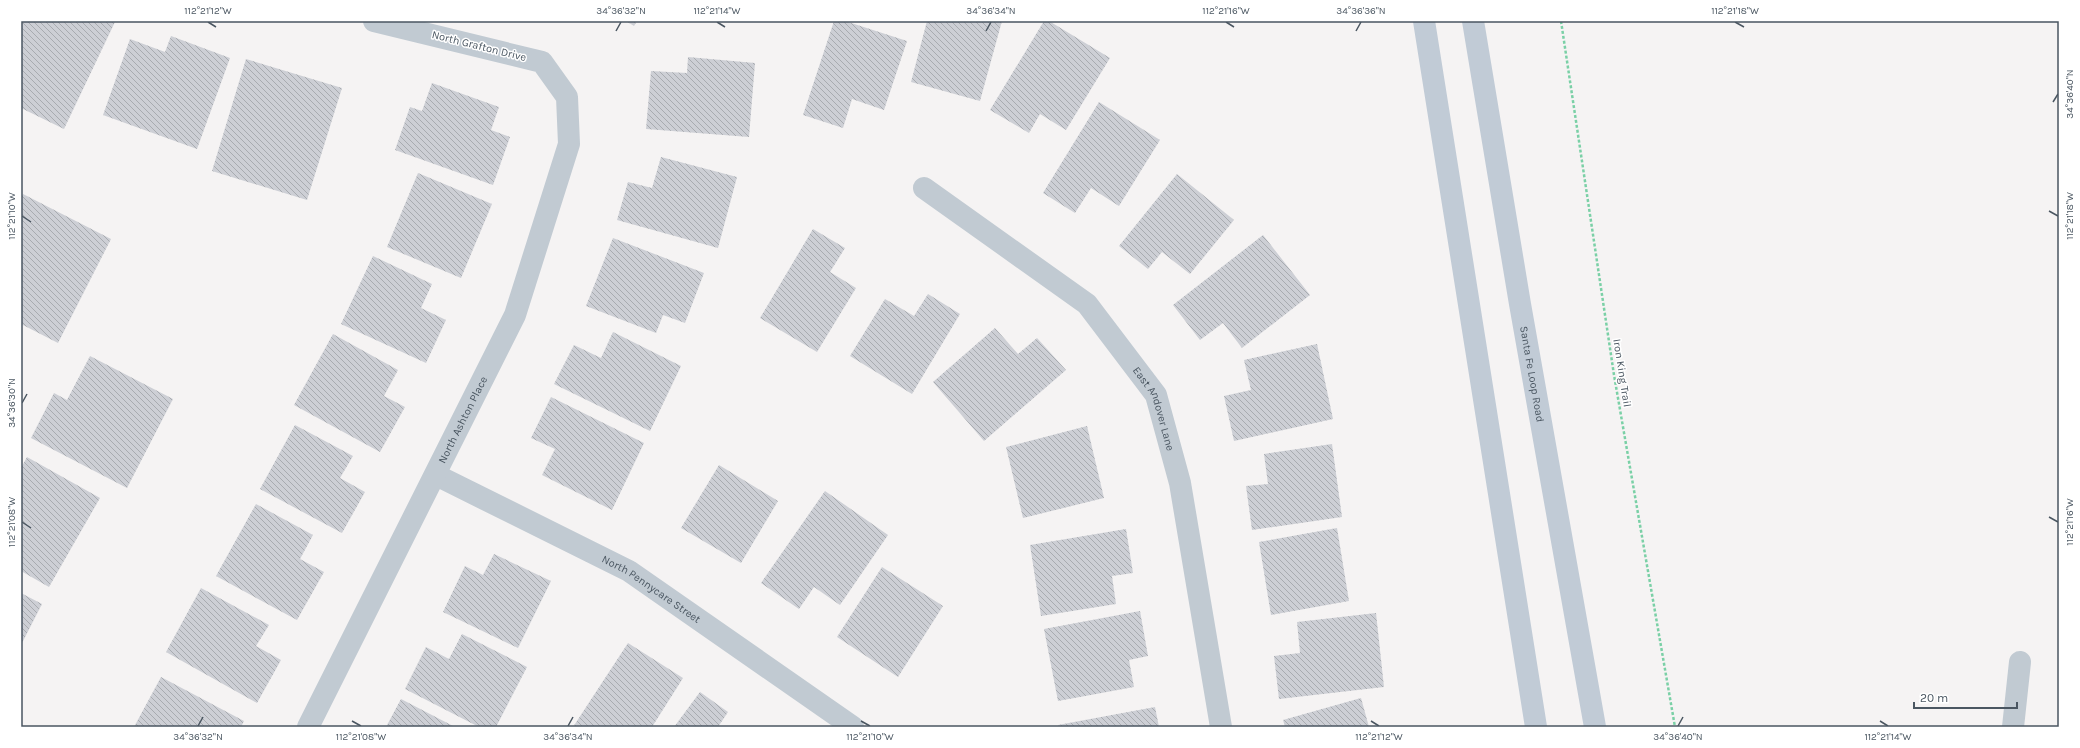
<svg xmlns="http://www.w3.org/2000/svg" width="2080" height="748" font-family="Karla,sans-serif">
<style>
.building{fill:url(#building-back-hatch)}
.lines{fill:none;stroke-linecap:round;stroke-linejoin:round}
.path{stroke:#7ad0a6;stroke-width:2.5;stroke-dasharray:3 2;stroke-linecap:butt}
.street{stroke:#c1cad2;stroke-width:22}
.secondary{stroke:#c1cbd6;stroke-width:22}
.ticks{fill:none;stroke:#4a5661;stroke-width:1.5}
.labels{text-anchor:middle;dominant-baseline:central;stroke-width:3;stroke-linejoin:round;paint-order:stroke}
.street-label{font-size:11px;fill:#4a5661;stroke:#fff}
.neatline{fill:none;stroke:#4a5661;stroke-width:1.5}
.ticks-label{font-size:10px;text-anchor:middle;fill:#4a5661}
</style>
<defs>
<pattern id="building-back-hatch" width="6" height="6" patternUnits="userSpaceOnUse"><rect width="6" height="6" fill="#cdcfd5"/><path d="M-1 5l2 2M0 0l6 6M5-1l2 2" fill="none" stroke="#a8abb0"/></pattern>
</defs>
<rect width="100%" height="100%" fill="#f5f3f3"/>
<g class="building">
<path d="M21,21L115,22L64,129L21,108Z"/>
<path d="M626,21H637L634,26Z"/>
<path d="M834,21H845L907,41L884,110L852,99L843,128L803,115Z"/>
<path d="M927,21H1002L980,101L911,82Z"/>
<path d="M1044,21H1049L1110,58L1066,130L1040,114L1029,133L990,110Z"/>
<path d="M171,36L230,58L197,149L103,115L130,39L165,52Z"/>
<path d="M688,57L755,63L749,137L646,129L651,71L687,73Z"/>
<path d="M246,59L342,88L307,200L212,171Z"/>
<path d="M432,83L499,107L491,130L510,137L493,185L395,150L410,107L422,111Z"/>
<path d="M1099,102L1160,140L1119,206L1091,188L1075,213L1043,193Z"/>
<path d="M661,157L737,177L718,248L617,220L628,182L652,188Z"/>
<path d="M418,173L492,204L461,278L387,247Z"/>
<path d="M1177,174L1234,220L1190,274L1162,252L1148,269L1119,246Z"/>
<path d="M23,194L111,239L58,343L21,324V197Z"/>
<path d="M813,229L845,248L830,272L856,288L817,352L760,318Z"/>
<path d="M1263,235L1310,295L1242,348L1223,323L1200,340L1173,305Z"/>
<path d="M613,238L704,273L685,323L663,315L656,333L586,306Z"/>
<path d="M373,256L432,284L421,308L446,320L426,363L341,324Z"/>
<path d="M928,294L960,314L912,394L850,356L885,299L914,316Z"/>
<path d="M995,328L1018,354L1037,338L1066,370L984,441L933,382Z"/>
<path d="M613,332L681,366L650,431L554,384L574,345L601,358Z"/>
<path d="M333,334L398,370L384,396L405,407L380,452L294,405Z"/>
<path d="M1317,344L1333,419L1234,441L1224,396L1251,390L1244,360Z"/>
<path d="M90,356L173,399L127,488L31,438L54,393L67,400Z"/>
<path d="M551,397L644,443L612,510L542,475L555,449L531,438Z"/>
<path d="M295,425L353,456L340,478L365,492L342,533L260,489Z"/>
<path d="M1087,426L1104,498L1023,518L1006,447Z"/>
<path d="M1332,444L1342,517L1252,530L1246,486L1268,484L1264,454Z"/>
<path d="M27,457L100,498L49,587L21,571V468Z"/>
<path d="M719,465L778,501L741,563L681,528Z"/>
<path d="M825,491L888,535L840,605L814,587L799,609L761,583Z"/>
<path d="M256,504L313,535L300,559L324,572L297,620L216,576Z"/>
<path d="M1337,528L1349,601L1271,615L1259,542Z"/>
<path d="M1126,529L1133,573L1112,576L1116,604L1041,616L1030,545Z"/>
<path d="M494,554L551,581L518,648L443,612L465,566L483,575Z"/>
<path d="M882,567L943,606L898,677L837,637Z"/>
<path d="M201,588L269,625L256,646L281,660L257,703L166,652Z"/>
<path d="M21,593L42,604L21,645Z"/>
<path d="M1140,611L1148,656L1129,660L1134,687L1058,701L1044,629Z"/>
<path d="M1376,613L1384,687L1279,699L1274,656L1300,653L1297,622Z"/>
<path d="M462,634L527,667L496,727H479L405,689L426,647L449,659Z"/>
<path d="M628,643L683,678L652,727H573Z"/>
<path d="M161,677L244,721L241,727H134Z"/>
<path d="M700,692L728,712L718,727H674Z"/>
<path d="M1361,698L1369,727H1285L1283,720Z"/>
<path d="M401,699L455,727H386Z"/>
<path d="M1155,707L1159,727H1059L1058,725Z"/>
</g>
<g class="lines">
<path class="path" d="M1561,21L1614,375L1675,727"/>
<g class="street">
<path id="s1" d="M924,188L1087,304L1156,395L1180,483L1221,727"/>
<path id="s2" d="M436,475L629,571L853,727"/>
<path id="s3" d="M308,727L515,315L569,144L567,97L542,62L374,21"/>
<path d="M2013,727L2020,662"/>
</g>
<g class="secondary">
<path d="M1424,21L1536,727"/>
<path id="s4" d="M1473,21L1520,304L1595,727"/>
</g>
</g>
<path class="ticks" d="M208,22L216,27M717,22L725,27M1226,22L1234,27M1735,22L1744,27M616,31L621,22M986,31L991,22M1356,31L1361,22M2053,102L2058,94M2049,211L2058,216M22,216L31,222M22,403L27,394M2049,517L2058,522M22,522L31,528M352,721L361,726M861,721L870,726M1371,721L1379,726M1880,721L1888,726M198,726L203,717M568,726L573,717M1678,726L1683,717"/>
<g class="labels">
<g class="street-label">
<text transform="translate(479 46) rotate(14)">North Grafton Drive</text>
<text transform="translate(1622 373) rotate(81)">Iron King Trail</text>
<text stroke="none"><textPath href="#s4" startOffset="358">Santa Fe Loop Road</textPath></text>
<text stroke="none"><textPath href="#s1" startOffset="326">East Andover Lane</textPath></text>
<text stroke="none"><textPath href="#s3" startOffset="344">North Ashton Place</textPath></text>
<text stroke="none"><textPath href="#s2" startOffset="244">North Pennycare Street</textPath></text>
</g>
</g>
<rect width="2080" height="748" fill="none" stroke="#ffffff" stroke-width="44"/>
<path d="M1914 702v6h103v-6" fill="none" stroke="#4a5661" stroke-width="2"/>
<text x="1920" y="702" font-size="12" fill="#4a5661" stroke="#ffffff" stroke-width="3" paint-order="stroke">20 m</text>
<rect x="22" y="22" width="2036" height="704" class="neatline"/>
<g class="ticks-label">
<text x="208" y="14">112°21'12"W</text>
<text x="621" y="14">34°36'32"N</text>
<text x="717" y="14">112°21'14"W</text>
<text x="991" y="14">34°36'34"N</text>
<text x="1226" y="14">112°21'16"W</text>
<text x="1361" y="14">34°36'36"N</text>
<text x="1735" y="14">112°21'18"W</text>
<text transform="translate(2069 94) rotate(-90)" y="4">34°36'40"N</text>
<text transform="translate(2069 216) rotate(-90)" y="4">112°21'18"W</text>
<text transform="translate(11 216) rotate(-90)" y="4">112°21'10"W</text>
<text transform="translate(11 403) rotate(-90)" y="4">34°36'30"N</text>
<text transform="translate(2069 522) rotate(-90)" y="4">112°21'16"W</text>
<text transform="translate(11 522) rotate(-90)" y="4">112°21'08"W</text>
<text x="198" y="740">34°36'32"N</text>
<text x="361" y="740">112°21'08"W</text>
<text x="568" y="740">34°36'34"N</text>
<text x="870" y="740">112°21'10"W</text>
<text x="1379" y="740">112°21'12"W</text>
<text x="1678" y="740">34°36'40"N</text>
<text x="1888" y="740">112°21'14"W</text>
</g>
</svg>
